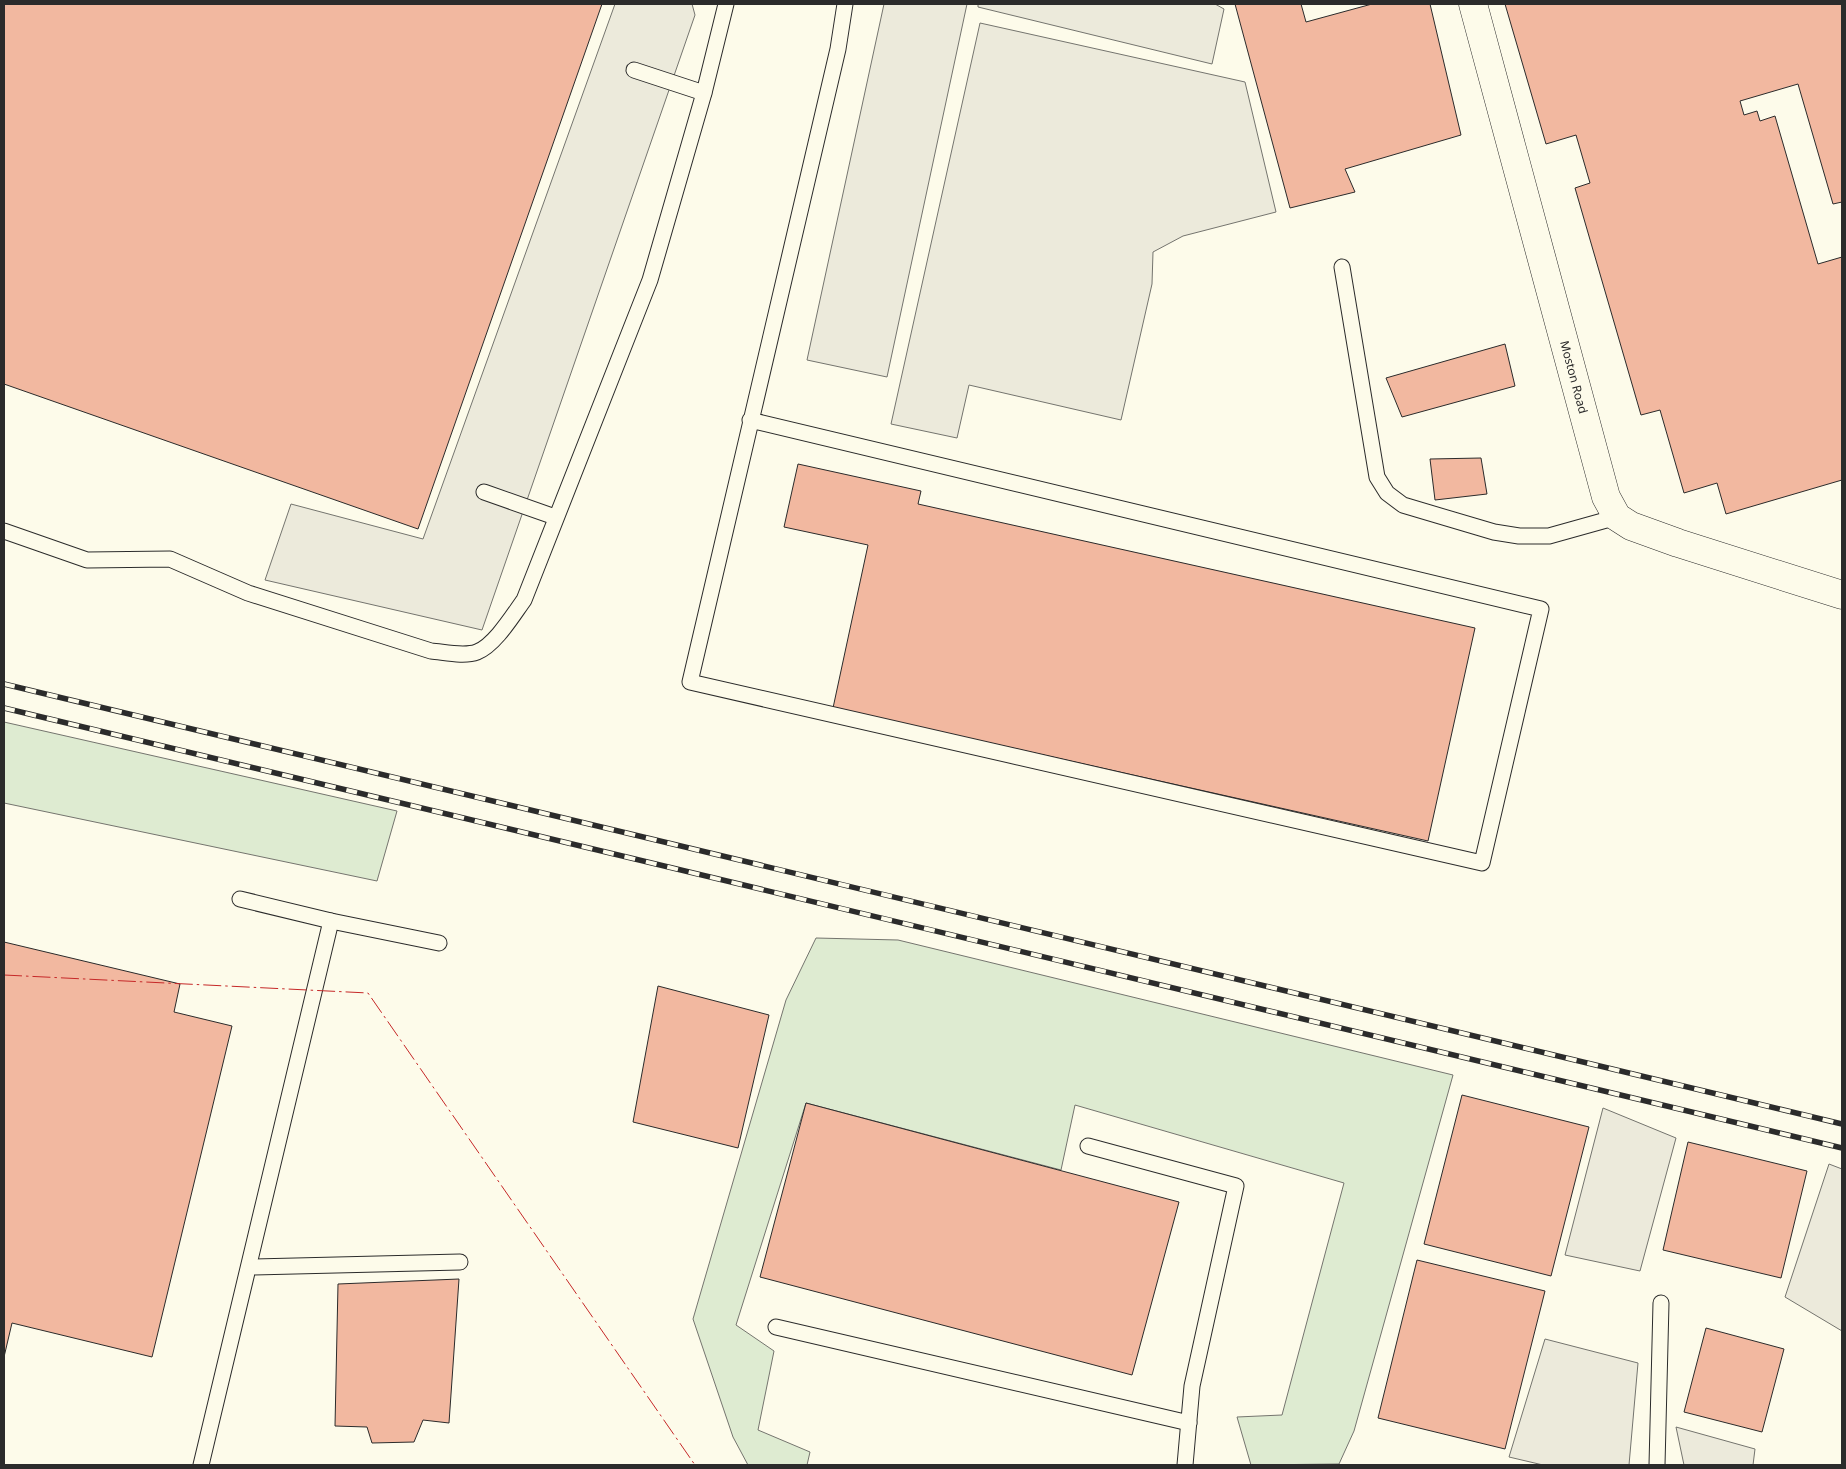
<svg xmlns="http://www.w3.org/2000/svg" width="1846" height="1469" font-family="'Noto Sans',sans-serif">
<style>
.green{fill:#deebd1;stroke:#74746e}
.parking{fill:#eceadb;stroke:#74746e}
.building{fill:#f2b8a0;stroke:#2b2b2b}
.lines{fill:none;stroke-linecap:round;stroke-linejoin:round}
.lane-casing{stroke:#2b2b2b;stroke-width:17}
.street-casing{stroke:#2b2b2b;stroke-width:29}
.lane{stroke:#fdfbea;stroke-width:15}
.street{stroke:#fdfbea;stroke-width:28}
.rail-casing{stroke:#2b2b2b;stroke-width:5.5}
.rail{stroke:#fdfbea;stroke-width:4;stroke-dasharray:11;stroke-linecap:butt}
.power{stroke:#c62828;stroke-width:1;stroke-dasharray:18 4 2.5 4;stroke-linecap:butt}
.labels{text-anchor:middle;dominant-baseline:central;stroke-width:4;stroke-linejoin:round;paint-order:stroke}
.street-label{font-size:12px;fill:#2b2b2b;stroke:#fdfbea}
</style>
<rect width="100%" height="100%" fill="#fdfbea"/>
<g class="green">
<path d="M4,722L397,811L377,881L4,803Z"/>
<path d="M816,938L898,940L1453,1075L1354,1431L1339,1464L1251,1465L1237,1417L1282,1415L1344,1183L1075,1105L1061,1170L806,1103L736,1325L774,1351L758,1430L810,1452L807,1465H748L733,1437L693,1319L786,1000Z"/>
</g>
<g class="parking">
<path d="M615,4H692L695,15L482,630L265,580L291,504L423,539Z"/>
<path d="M884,4H967L887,377L807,360Z"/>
<path d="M978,4H1215L1224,9L1212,64L978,7Z"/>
<path d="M980,23L1245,82L1276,212L1183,236L1153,252L1152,284L1121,420L969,385L957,438L891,424Z"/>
<path d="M1603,1108L1676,1138L1640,1271L1565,1255Z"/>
<path d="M1829,1164L1842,1169V1331L1785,1297Z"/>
<path d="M1545,1339L1638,1363L1629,1465H1543L1509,1457Z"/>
<path d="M1676,1427L1755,1449L1753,1465H1684Z"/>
</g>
<g class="building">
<path d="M4,4H602L418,529L4,384Z"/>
<path d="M1235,4H1301L1306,22L1372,4H1430L1461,135L1345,169L1355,192L1290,208Z"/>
<path d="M1505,4H1842V202L1833,204L1798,84L1740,101L1744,115L1757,111L1760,121L1775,116L1818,264L1842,257V480L1726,514L1717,483L1684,493L1660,410L1641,415L1575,188L1590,183L1576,135L1546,144Z"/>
<path d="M1505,344L1515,386L1402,417L1386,378Z"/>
<path d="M1481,458L1487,494L1435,500L1430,459Z"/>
<path d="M798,464L921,491L918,504L1475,628L1428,841L833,708L868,545L784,527Z"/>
<path d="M4,942L180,984L174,1012L232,1026L152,1357L12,1323L4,1357Z"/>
<path d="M658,986L769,1015L738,1148L633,1122Z"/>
<path d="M1462,1095L1589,1127L1551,1276L1424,1244Z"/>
<path d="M806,1103L1179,1202L1132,1375L760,1277Z"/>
<path d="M1688,1142L1807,1171L1781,1278L1663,1250Z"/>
<path d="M1417,1260L1545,1291L1505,1449L1378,1418Z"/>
<path d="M459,1279L449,1423L423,1420L414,1442L372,1443L367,1427L335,1426L338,1284Z"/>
<path d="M1706,1328L1784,1349L1762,1432L1684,1412Z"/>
</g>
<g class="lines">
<g class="lane-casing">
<g id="lane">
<path d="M634,70L704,93"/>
<path d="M1342,267L1377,477L1387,493L1403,505L1494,532L1519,536H1549L1617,517"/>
<path d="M750,420L1541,609L1482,863L690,682L838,49L845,4"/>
<path d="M484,492L555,517"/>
<path d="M4,531L87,560L170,559L248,593L431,651C444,652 464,657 477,652C495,645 513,615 524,600L650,280L704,93L726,4"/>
<path d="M240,899L331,921"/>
<path d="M1088,1146L1236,1186L1192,1386L1185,1465"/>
<path d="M249,1267L460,1262"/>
<path d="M776,1327L1189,1423"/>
<path d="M201,1465L331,921L439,943"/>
<path d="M1657,1465L1661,1303"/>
</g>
</g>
<g class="street-casing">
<path id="street" d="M1473,4L1606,497L1617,517L1631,526L1678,543L1842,595"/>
</g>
<use href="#lane" class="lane"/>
<use href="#street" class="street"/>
<g class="rail-casing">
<g id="rail">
<path d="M4,684L1842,1124"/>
<path d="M4,708L1842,1148"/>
</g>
</g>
<use href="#rail" class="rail"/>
<path class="power" d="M4,975L368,993L695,1465"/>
</g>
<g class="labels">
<g class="street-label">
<text transform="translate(1574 377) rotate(75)">Moston Road</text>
</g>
</g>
<rect width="1846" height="1469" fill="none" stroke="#2b2b2b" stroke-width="10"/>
</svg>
